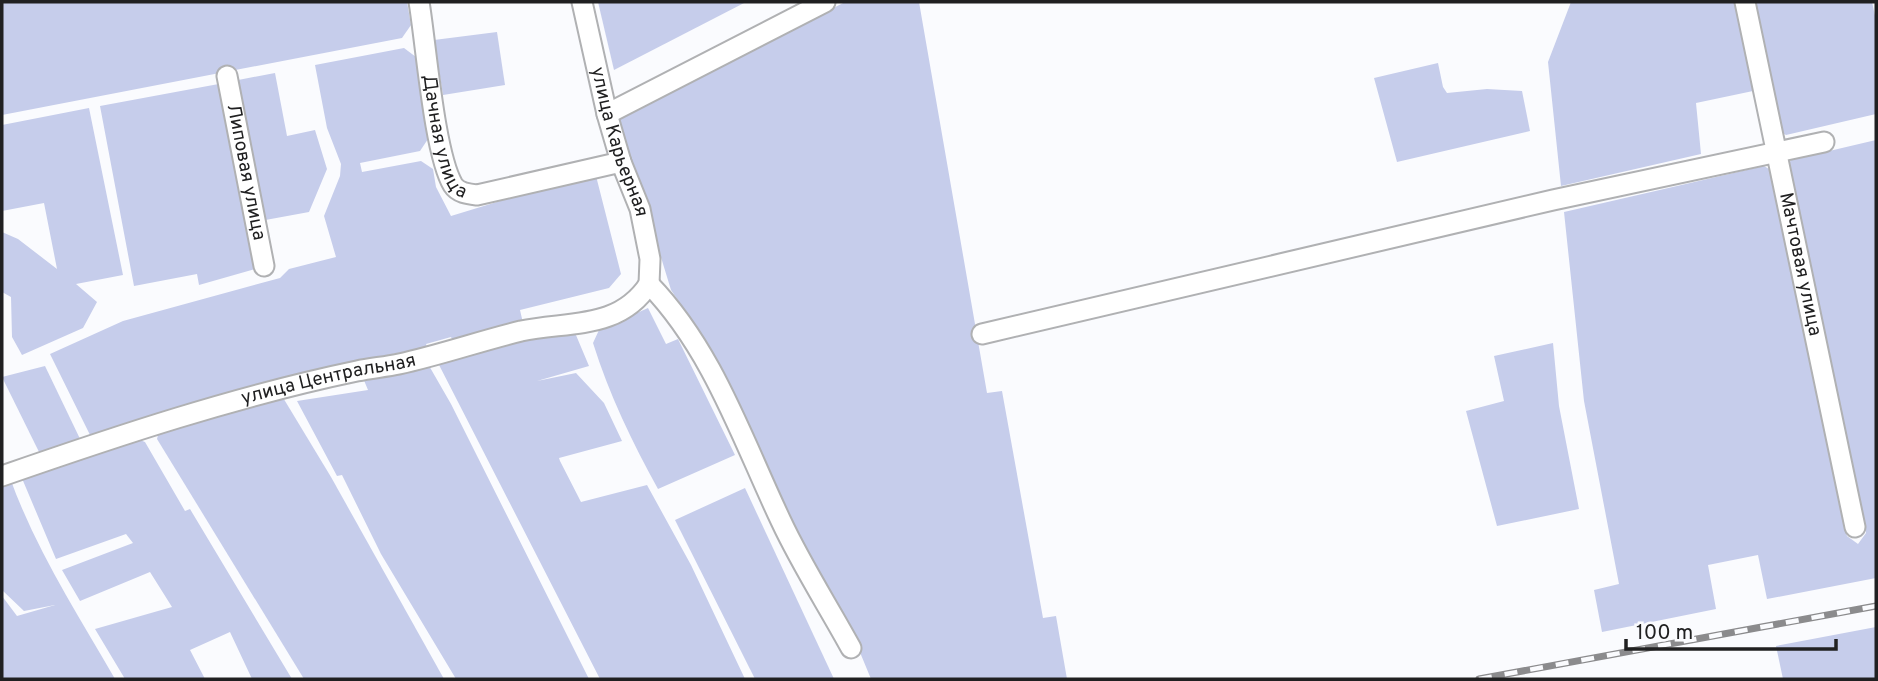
<svg xmlns="http://www.w3.org/2000/svg" width="1878" height="681" font-family="Overpass,sans-serif">
<style>
.green{fill:#c6cdeb}
.lines{fill:none;stroke-linecap:round;stroke-linejoin:round}
.minor-casing{stroke:#b0b1b3;stroke-width:23}
.minor{stroke:#fff;stroke-width:19}
.rail-casing{stroke:#8b8b8d;stroke-width:7}
.rail{stroke:#fafbfe;stroke-width:4.5;stroke-dasharray:13;stroke-linecap:butt}
.labels{text-anchor:middle;dominant-baseline:central;stroke-width:7;stroke-linejoin:round;paint-order:stroke}
.street-label{font-size:19px;fill:#202021;stroke:#fafbfe}
</style>
<rect width="100%" height="100%" fill="#fafbfe"/>
<g class="green">
<path d="M2,2H407L411,25L402,38L2,115Z"/>
<path d="M598,2H746L614,70Z"/>
<path d="M845,2H919L987,393L1002,391L1043,618L1056,616L1067,679H871L852,633L790,525L704,339L671,290L619,120Z"/>
<path d="M1571,2H1734L1753,91L1696,103L1701,154L1561,186L1548,62Z"/>
<path d="M1753,2H1872L1876,20V114L1786,135L1781,132Z"/>
<path d="M497,32L505,85L443,95L434,40Z"/>
<path d="M404,48L416,57L428,139L420,151L360,163L362,172L421,161L433,169L436,187L451,216L595,172L621,274L609,288L520,310L523,323L453,341L451,337L426,344L427,347L368,359L92,439L50,354L123,321L280,278L289,269L336,257L324,216L340,176L341,164L327,128L315,65Z"/>
<path d="M1438,63L1443,87L1447,93L1487,89L1522,91L1530,131L1397,162L1374,78Z"/>
<path d="M275,73L287,136L315,130L327,169L309,212L260,221L233,81Z"/>
<path d="M224,83L259,268L199,285L197,274L134,286L100,106Z"/>
<path d="M89,108L123,275L76,284L97,302L83,328L22,355L12,337L11,297L2,292V232L18,239L57,269L44,203L2,211V125Z"/>
<path d="M1876,140V578L1767,599L1758,555L1708,565L1716,609L1602,632L1594,590L1619,584L1584,401L1564,212L1764,166L1769,169L1847,536L1858,544L1866,533L1788,165L1791,160Z"/>
<path d="M648,308L666,344L678,339L735,455L658,489C632,442 609,394 593,343L599,330Z"/>
<path d="M573,328L589,366L537,381L576,373L604,403L622,441L559,458L560,461L581,502L647,485L691,565L745,679H600L437,361Z"/>
<path d="M1553,343L1559,406L1579,509L1497,526L1466,411L1504,401L1494,356Z"/>
<path d="M428,364L451,404L589,679H456L381,554L342,475L337,476L297,401L368,390L363,378Z"/>
<path d="M45,366L82,443L41,456L2,377Z"/>
<path d="M282,396L331,477L444,679H304L157,439L159,431Z"/>
<path d="M135,438L145,442L185,511L190,509L292,679H252L230,632L190,650L205,679H125L95,629L172,607L150,572L80,601L62,570L133,543L126,534L56,559L21,476Z"/>
<path d="M10,478C36,550 77,613 115,679H2V596L17,616L55,605L24,611L2,590V481Z"/>
<path d="M745,488L834,679H755L675,520Z"/>
<path d="M1876,627V679H1783L1776,646Z"/>
</g>
<g class="lines">
<g class="minor-casing">
<g id="minor">
<path id="s1" d="M419,2C426,43 434,153 453,185C458,193 468,194 477,195L621,162"/>
<path id="s2" d="M582,2L607,114L621,162L640,209L650,259L649,284"/>
<path id="s3" d="M1745,2L1855,527"/>
<path id="s4" d="M227,76L264,266"/>
<path d="M607,114L825,2"/>
<path d="M649,284C713,350 742,439 781,521C801,564 828,606 851,648"/>
<path d="M982,334L1553,200L1824,142"/>
<path id="s5" d="M2,476C117,436 237,396 357,371C371,368 385,367 399,364C440,355 480,341 521,331C569,321 619,330 649,284"/>
</g>
</g>
<use href="#minor" class="minor"/>
<g class="rail-casing">
<path id="rail" d="M1479,679L1876,606"/>
</g>
<use href="#rail" class="rail"/>
</g>
<g class="labels">
<g class="street-label">
<text stroke="none"><textPath href="#s1" startOffset="138">Дачная улица</textPath></text>
<text stroke="none"><textPath href="#s2" startOffset="145">улица Карьерная</textPath></text>
<text stroke="none"><textPath href="#s4" startOffset="98">Липовая улица</textPath></text>
<text stroke="none"><textPath href="#s3" startOffset="268">Мачтовая улица</textPath></text>
<text stroke="none"><textPath href="#s5" startOffset="341">улица Центральная</textPath></text>
</g>
</g>
<rect width="1878" height="681" fill="none" stroke="#202021" stroke-width="7"/>
<path d="M1626 639v10h210v-10" fill="none" stroke="#202021" stroke-width="3.5"/>
<text x="1636" y="639" font-size="21" fill="#202021" stroke="#fafbfe" stroke-width="5" paint-order="stroke">100 m</text>
</svg>
